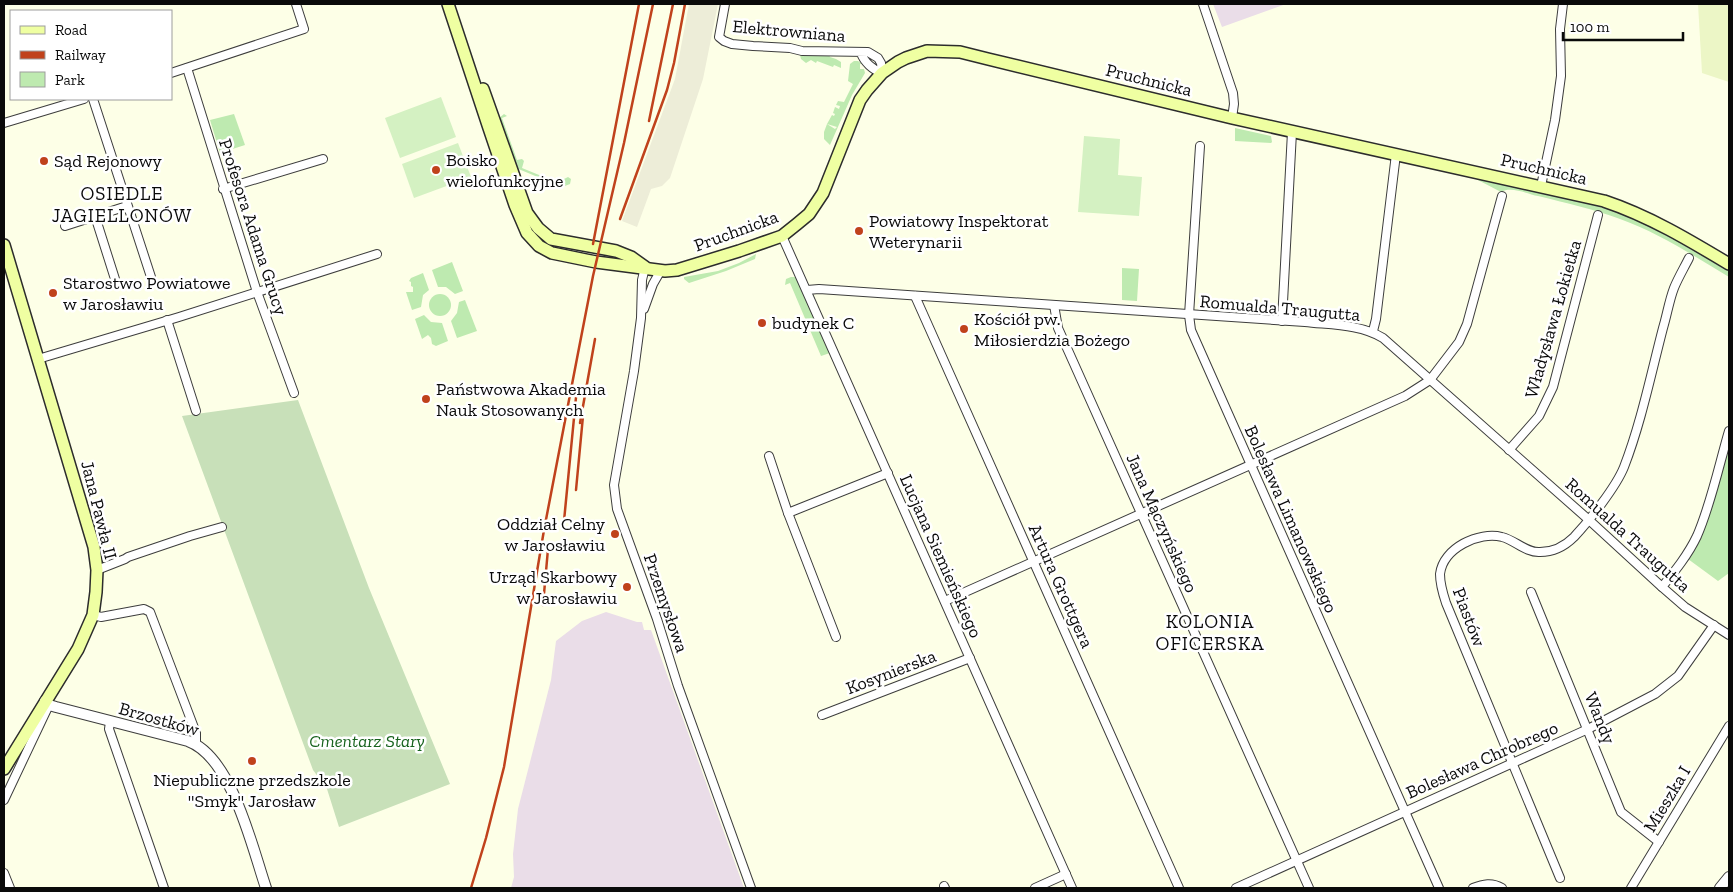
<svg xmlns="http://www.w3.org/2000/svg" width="1733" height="892" font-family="'Zilla Slab',serif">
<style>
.industrial{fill:#eadde8}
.farmland{fill:#ecf6c6}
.green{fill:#beeab0}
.cemetery{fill:#c8e0b9}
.pitch{fill:#d4f1c2}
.plaza{fill:#ededd8}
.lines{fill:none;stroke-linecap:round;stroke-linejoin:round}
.minor-casing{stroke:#3d3d3d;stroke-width:10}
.tertiary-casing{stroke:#3d3d3d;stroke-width:12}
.secondary-casing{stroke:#2c2c2c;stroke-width:14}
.minor{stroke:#fff;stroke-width:8}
.tertiary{stroke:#fff;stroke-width:10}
.secondary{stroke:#efffa2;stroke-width:11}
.rail{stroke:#c0421c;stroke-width:2.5}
.poi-dot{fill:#c0421c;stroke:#fff;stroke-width:2}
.labels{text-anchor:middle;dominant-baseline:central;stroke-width:5;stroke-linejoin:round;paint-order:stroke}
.street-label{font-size:18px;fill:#0a0a0a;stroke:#fff}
.poi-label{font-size:18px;fill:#0a0a0a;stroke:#fff;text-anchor:start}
.park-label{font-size:18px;font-style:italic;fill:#18631e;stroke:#fff}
.neighbourhood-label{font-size:19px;letter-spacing:1px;fill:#0a0a0a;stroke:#fff}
</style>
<rect width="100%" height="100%" fill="#fdffe7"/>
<g class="industrial">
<path d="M1213,4H1286L1222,27Z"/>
<path d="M606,612L637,622H642L644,630H651L744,888H511L514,877L513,854L518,809L551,680L556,641L582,621Z"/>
</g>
<path class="farmland" d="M1698,4H1729V82L1702,73Z"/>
<g class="green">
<path d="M800,55H829L830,57L836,59L841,62V68L834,65L833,67L817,61L816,63L811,60L806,63L801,59Z"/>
<path d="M854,61H858L862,64H860V69H864L865,73L852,95L830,145L824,139V132L827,124L835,129L837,127L827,124L832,115L834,116L835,114L833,113L835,107L839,109L840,106L836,105L838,101L844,102L853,84L848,81L850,64Z"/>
<path d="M234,114L245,145L220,153L210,120Z"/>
<path d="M504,114L507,116L502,118L517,160L522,159L524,161L522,168L561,184L564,179L568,177L571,179L570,184L562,187L516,168L499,118Z"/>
<path d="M1235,128L1271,136L1272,142L1271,143L1235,141Z"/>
<path d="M1469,175L1601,205L1640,219L1729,269V277C1694,256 1659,233 1620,219C1594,209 1566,203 1538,196C1528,194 1511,186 1501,192L1476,179L1467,177Z"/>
<path d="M756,254L755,259L726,271L689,283L684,279V277L718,271L739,263Z"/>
<path d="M452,262L463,291L455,294L446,287H438L432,270Z"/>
<path d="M1122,268L1139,269L1137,301L1122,300Z"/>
<path d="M423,273L429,290L423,295L421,307L412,310L406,292H413V287L411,286V282L409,281L411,278Z"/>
<path d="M791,277H795L798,280L830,353L821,356L790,283L785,285L786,279Z"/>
<circle cx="440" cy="305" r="11"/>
<path d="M465,300L477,331L457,338L451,321L457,313L459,302Z"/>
<path d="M424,315L431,322L442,323L448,341L436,346L432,344L431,338L428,335L422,339L415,319Z"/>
<path d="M1728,452H1729V573L1718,581L1688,559L1709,512Z"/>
</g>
<path class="cemetery" d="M298,400L369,588L450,784L339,827L327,789L313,770L182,416Z"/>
<g class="pitch">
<path d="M441,97L456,137L400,158L385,118Z"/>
<path d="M1084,136L1120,139L1118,175L1142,177L1139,216L1078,212Z"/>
<path d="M458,143L471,177L414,198L402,164Z"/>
</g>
<path class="plaza" d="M689,4H718L703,79L670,178L662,186L651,189L637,227L622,221L675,79Z"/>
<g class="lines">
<g class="minor-casing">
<g id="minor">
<path d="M725,4L719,37L724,41L732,44L753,46L790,48L802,51L868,52L878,58L881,63L882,73C873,70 864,62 861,53"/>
<path d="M1203,4L1233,93L1234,104L1232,118"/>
<path d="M187,68L257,292L294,393"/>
<path d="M171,73L304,29L296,4"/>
<path d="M93,99L151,277"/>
<path d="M4,123L84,99"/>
<path d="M1200,146L1189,315L1191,330L1439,888"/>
<path d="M1541,186L1555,120L1561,76L1560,29L1563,4"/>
<path d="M223,189L323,159"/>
<path d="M95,216L115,279"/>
<path d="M65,226L127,206"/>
<path d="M782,236L1072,888"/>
<path d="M645,267L642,280L641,318L634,371L614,485L617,509L657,619L678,686L751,888"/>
<path d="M807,290L819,289L1305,322C1331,325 1360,324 1383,338L1589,520L1662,587L1685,607L1729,635"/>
<path d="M915,296L1179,888"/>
<path d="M1054,305L1058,328L1309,888"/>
<path d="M644,309L653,284L661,270"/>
<path d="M167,320L196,411"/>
<path d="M1282,321L1292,132"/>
<path d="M1373,331L1376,319L1396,154"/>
<path d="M38,359L179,317L377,254"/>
<path d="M1509,450L1539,416L1553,387L1598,215"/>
<path d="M769,456L788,513L836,637"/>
<path d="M788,513L888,473"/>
<path d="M97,570L125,559L128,557L190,536L222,527"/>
<path d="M1662,587C1675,571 1688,555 1697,536C1711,504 1719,465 1729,431"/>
<path d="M1531,592L1621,812L1659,842"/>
<path d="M945,601L1405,396L1430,380L1459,342L1467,324L1502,196"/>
<path d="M93,615L101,617L144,609L150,612L196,733V744"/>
<path d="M822,715L970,658"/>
<path d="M110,722L109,729L164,888"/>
<path d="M4,800L48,707"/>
<path d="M4,873L10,888"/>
<path d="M1560,878L1446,603C1443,594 1440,584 1440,574C1443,548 1479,531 1502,537C1515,540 1526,553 1540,552C1554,552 1564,547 1574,537C1589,521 1616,487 1624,467C1641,423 1651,374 1663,328C1667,315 1669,301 1674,288C1678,278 1684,268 1689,258"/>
<path d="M944,886L945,888"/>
<path d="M1035,888L1066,874"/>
<path d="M1236,888L1588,729L1655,694L1678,676L1714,625"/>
<path d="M1473,888C1483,884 1492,882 1502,888"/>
<path d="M1631,888L1729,726"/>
</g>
</g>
<g class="tertiary-casing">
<g id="tertiary">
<path d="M45,701L49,705L56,707L188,741C232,757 252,847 266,888"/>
<path d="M1720,888L1729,877"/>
</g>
</g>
<g class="secondary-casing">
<g id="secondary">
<path d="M448,4L488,125L515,205L527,233L539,246L552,253L596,262L665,271L677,270L739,251L782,236L797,224L809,214L823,193L860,100L867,90L882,73L898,62L906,58L927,51L960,52L988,59L1232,118L1604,201C1649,216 1689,240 1729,264"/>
<path d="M483,89L527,213L538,228L551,239L616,251L631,257L645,267"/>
<path d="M4,245L94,547L97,570L96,592L93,615L78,649L4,769"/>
</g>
</g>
<use href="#minor" class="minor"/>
<use href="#tertiary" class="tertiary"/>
<use href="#secondary" class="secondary"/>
<g class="rail">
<path d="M649,121L673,4"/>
<path d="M620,219L667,90L674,63L685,4"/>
<path d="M593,244L639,4"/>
<path d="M580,423L595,339"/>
<path d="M576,490L583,416"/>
<path d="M564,521L577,387"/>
<path d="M543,605L548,549"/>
<path d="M471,888L486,838L504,767L544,530L579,348L593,276L624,143L653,4"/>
</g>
</g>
<g class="poi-dot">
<circle cx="44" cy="161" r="5"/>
<circle cx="436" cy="170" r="5"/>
<circle cx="859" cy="231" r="5"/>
<circle cx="53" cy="293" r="5"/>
<circle cx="762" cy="323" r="5"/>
<circle cx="964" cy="329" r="5"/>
<circle cx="426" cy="399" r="5"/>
<circle cx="615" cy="534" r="5"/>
<circle cx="627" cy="587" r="5"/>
<circle cx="252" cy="761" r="5"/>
</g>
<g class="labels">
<g class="street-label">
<text transform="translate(789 31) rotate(5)">Elektrowniana</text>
<text transform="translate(1149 80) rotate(14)">Pruchnicka</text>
<text transform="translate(1544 169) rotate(13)">Pruchnicka</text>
<text transform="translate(253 227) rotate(72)">Profesora Adama Grucy</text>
<text transform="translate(736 231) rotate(-20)">Pruchnicka</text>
<text transform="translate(1280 308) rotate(5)">Romualda Traugutta</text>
<text transform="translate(1553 319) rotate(-74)">Władysława Łokietka</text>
<text transform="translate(99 510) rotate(76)">Jana Pawła II</text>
<text transform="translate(1291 519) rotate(66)">Bolesława Limanowskiego</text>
<text transform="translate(1162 523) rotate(66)">Jana Mączyńskiego</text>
<text transform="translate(1628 535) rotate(42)">Romualda Traugutta</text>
<text transform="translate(941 556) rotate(66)">Lucjana Siemieńskiego</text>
<text transform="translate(1061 586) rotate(66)">Artura Grottgera</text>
<text transform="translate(666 603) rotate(71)">Przemysłowa</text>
<text transform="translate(1469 617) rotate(69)">Piastów</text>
<text transform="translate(891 672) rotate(-21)">Kosynierska</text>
<text transform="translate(1600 718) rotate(68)">Wandy</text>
<text transform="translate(159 719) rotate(16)">Brzostków</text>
<text transform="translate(1482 760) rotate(-24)">Bolesława Chrobrego</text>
<text transform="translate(1667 799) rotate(-59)">Mieszka I</text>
</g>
<g class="poi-label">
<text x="446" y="160">Boisko<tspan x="446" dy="21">wielofunkcyjne</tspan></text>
<text x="54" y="161">Sąd Rejonowy</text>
<text x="869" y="221">Powiatowy Inspektorat<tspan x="869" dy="21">Weterynarii</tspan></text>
<text x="63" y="283">Starostwo Powiatowe<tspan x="63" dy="21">w Jarosławiu</tspan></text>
<text x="974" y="319">Kościół pw.<tspan x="974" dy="21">Miłosierdzia Bożego</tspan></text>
<text x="772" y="323">budynek C</text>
<text x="436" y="389">Państwowa Akademia<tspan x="436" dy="21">Nauk Stosowanych</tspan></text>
<text x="605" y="524" text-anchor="end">Oddział Celny<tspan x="605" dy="21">w Jarosławiu</tspan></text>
<text x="617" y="577" text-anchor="end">Urząd Skarbowy<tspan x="617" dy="21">w Jarosławiu</tspan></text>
<text x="252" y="780" text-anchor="middle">Niepubliczne przedszkole<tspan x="252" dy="21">"Smyk" Jarosław</tspan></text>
</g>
<g class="park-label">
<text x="367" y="741">Cmentarz Stary</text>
</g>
<g class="neighbourhood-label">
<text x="122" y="193">OSIEDLE<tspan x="122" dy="22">JAGIELLONÓW</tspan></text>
<text x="1210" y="621">KOLONIA<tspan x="1210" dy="22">OFICERSKA</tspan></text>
</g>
</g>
<rect width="1733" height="892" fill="none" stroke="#0a0a0a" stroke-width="10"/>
<rect x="10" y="10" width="162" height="90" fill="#ffffff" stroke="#9d9d9d"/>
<rect x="20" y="26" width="25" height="8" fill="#efffa2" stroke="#9d9d9d"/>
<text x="55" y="35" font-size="15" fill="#0a0a0a">Road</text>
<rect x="20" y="51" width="25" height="8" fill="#c0421c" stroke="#9d9d9d"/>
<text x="55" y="60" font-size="15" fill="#0a0a0a">Railway</text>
<rect x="20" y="72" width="25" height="15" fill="#beeab0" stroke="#9d9d9d"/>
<text x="55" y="85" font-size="15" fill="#0a0a0a">Park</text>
<path d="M1563 32v8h120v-8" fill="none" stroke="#0a0a0a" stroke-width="2.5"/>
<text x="1570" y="32" font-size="15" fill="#0a0a0a" stroke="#ffffff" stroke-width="4" paint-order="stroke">100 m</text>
</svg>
